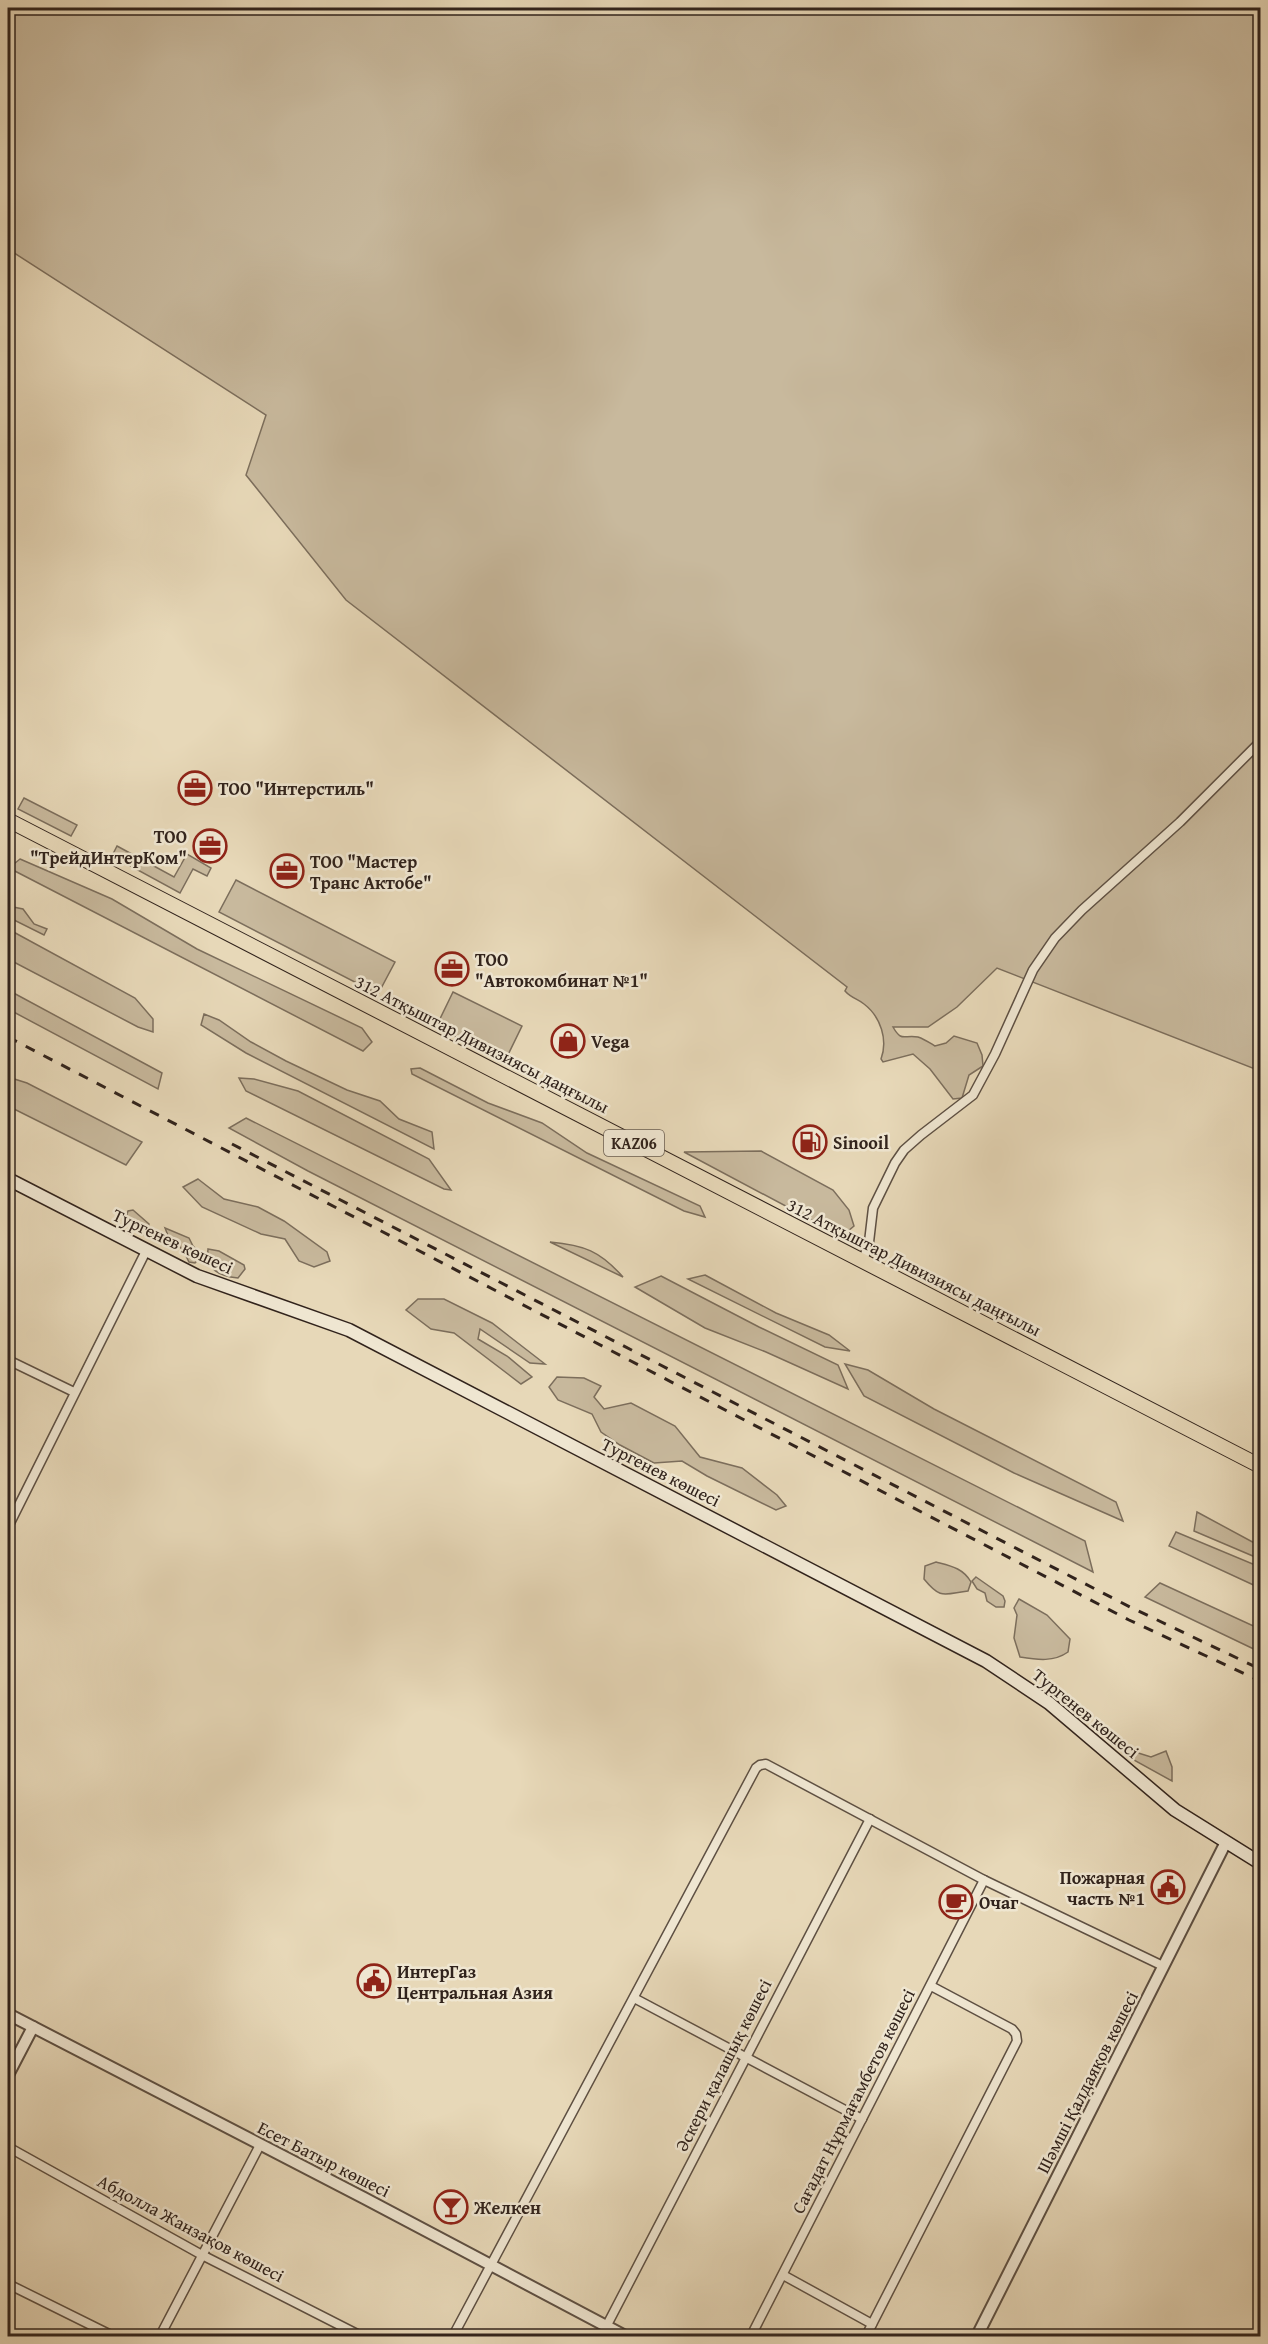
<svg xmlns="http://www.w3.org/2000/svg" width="1268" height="2344" font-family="'Gentium Book Plus',serif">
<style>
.green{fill:#c8b99d;stroke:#7c6e5c;stroke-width:1.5}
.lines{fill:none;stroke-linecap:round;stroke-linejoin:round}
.minor-casing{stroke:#5e5043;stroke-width:11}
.tertiary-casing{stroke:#5e5043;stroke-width:14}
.secondary-casing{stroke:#31231c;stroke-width:15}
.trunk-casing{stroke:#31231c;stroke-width:16}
.minor{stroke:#efe6d1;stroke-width:8}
.tertiary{stroke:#efe6d1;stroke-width:10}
.secondary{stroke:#efe6d1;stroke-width:12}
.trunk{stroke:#e7d8b8;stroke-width:14}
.rail{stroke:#31231c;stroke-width:3;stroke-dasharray:10 10;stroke-linecap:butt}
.labels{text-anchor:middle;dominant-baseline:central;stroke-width:5;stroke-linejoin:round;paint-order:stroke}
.shield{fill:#efe6d1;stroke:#6a5e52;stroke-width:1.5}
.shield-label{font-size:16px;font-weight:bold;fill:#31231c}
.poi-label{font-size:18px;font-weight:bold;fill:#31231c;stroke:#efe6d1;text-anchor:start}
.street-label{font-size:18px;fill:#31231c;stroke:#efe6d1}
</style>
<rect width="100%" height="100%" fill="#e7d8b8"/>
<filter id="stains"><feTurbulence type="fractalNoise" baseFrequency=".00333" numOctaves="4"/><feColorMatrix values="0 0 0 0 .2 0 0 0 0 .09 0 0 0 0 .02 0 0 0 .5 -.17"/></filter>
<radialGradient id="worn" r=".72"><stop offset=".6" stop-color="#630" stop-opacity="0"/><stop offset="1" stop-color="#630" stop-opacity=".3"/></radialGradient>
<g class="green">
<path d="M8,8H1260V1071L997,968L957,1007L928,1027H893C902,1043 904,1034 918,1037C924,1039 930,1043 935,1046L946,1043L954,1036L977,1043L982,1055L983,1066L969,1075L962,1098L953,1099L930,1069L913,1054L883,1062L881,1059C888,1040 881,1017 864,1004C858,999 851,998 845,991L847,987L346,600L246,475L266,415L8,249Z"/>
<path d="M24,798L77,825L71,836L18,809Z"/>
<path d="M117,846L174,877L187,854L211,868L207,876L193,869L180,893L112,856Z"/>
<path d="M20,859L112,899L197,949L362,1028L372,1042L363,1051L9,868Z"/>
<path d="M236,880L395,962L378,994L219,912Z"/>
<path d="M8,906L23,909L34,924L47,929L44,935L8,917Z"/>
<path d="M8,929L135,998L153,1019V1032L138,1027L8,959Z"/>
<path d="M8,990L162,1073L158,1089L8,1009Z"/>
<path d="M453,992L522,1026L505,1061L436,1027Z"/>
<path d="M204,1014L219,1020L251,1042L286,1061L347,1090L380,1101L399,1119L432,1132L434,1149L246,1053L201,1025Z"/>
<path d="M420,1068L488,1103L542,1123L587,1153L700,1206L705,1217L684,1211L412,1074L411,1069Z"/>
<path d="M8,1077L27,1083L142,1142L126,1165L8,1106Z"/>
<path d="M239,1078L254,1079L298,1091L429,1159L451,1190L444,1189L246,1091Z"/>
<path d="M246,1118L1085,1541L1093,1572L308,1171L229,1128Z"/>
<path d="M761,1151L833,1190L849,1210L854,1226L842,1236L684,1152Z"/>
<path d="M198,1179L224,1199L258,1207L284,1221L327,1252L330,1261L314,1267L299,1261L285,1239L261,1234L202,1207L183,1187Z"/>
<path d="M133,1210L149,1224L146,1235L142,1234L126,1217L128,1211Z"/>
<path d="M165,1228L189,1238L193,1246L202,1255L195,1263L189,1262L183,1250L175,1243H171Z"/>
<path d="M550,1242C584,1245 600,1251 623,1277Z"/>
<path d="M208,1249L219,1251L244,1265L245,1269L238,1278C219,1276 206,1270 208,1249Z"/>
<path d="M705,1275L776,1313L829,1335L850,1351L825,1347L688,1279Z"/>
<path d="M661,1276L759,1327L838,1365L848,1389L766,1352L705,1328L635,1287Z"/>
<path d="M418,1299H444L492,1323L545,1364L530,1363L480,1329L478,1339L507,1356L532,1377L521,1384L454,1333L431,1329L406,1310Z"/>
<path d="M845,1364L868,1370L934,1409L1116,1502L1123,1521L1014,1473L864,1396Z"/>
<path d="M557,1377L584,1378L601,1386L594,1397L604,1409L631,1403L675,1426L700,1457L742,1468L777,1495L786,1506L776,1510L707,1476L682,1461L654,1463L620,1445L601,1432L592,1414L558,1400L549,1387Z"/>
<path d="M1197,1512L1260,1546V1559L1194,1531Z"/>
<path d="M1176,1532L1260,1567V1588L1169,1546Z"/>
<path d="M936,1562C951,1566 963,1568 971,1582L968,1591C944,1594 941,1600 924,1579L925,1566Z"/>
<path d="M976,1577L1003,1596L1005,1601L1004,1607H996L987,1601L985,1593L977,1589L972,1581Z"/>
<path d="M1160,1583L1260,1629V1652L1145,1597Z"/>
<path d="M1019,1599L1047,1615L1070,1639L1068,1652C1054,1662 1038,1660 1020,1657L1014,1638L1017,1615L1014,1608Z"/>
<path d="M1166,1751L1172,1767V1781L1132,1759L1135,1752L1151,1757Z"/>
</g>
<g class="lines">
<g class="minor-casing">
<g id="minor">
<path d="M863,1261L869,1242L873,1208L895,1163L904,1150L921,1135L973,1095L995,1054L1033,970L1055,938L1082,910L1180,822L1260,742"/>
<path d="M8,1360L74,1392"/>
<path d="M8,1527L146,1251"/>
<path d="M634,1998L862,2119"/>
<path d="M8,2147L202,2255L361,2336"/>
<path d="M783,2275L872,2324"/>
<path d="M8,2284L113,2336"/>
<path d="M606,2327L870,1819"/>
<path d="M160,2336L260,2145"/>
<path d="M453,2336L756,1768L760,1765L766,1764L984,1880L1163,1966"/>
<path d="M751,2336L984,1880"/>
<path d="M866,2336L1017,2041L1016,2034L1012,2029L931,1986"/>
</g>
</g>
<g class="tertiary-casing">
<g id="tertiary">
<path d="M8,2014L364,2198L625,2336"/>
<path d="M8,2075L33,2027"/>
<path d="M977,2336L1226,1842"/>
</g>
</g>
<g class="secondary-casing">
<path id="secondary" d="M8,1179L197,1276L349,1330L986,1661L1049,1703L1175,1810L1260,1863"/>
</g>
<g class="trunk-casing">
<path id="trunk" d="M8,820L1260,1466"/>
</g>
<use href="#minor" class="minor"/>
<use href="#tertiary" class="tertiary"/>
<use href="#secondary" class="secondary"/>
<use href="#trunk" class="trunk"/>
<g class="rail">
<path d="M8,1037L1129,1620L1260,1681"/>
<path d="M232,1144L1130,1607L1260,1669"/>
</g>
</g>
<defs>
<g id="office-ring" transform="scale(1.725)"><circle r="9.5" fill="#efe6d1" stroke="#8f2418" stroke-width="1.5"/><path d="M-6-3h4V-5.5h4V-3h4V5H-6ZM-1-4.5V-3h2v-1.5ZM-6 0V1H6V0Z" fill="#8f2418"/></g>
<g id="shop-ring" transform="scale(1.725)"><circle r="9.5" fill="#efe6d1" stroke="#8f2418" stroke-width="1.5"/><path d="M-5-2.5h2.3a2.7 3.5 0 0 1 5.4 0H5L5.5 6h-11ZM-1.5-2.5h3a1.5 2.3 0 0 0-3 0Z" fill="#8f2418"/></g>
<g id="fuel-ring" transform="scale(1.725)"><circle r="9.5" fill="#efe6d1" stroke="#8f2418" stroke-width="1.5"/><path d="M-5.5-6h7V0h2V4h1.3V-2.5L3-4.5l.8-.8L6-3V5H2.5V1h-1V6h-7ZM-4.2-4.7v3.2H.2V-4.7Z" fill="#8f2418"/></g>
<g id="civic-ring" transform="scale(1.725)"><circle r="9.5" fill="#efe6d1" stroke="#8f2418" stroke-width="1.5"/><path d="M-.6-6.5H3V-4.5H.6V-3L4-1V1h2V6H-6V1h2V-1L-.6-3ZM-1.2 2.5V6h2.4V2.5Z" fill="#8f2418"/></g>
<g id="cafe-ring" transform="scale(1.725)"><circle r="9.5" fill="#efe6d1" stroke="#8f2418" stroke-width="1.5"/><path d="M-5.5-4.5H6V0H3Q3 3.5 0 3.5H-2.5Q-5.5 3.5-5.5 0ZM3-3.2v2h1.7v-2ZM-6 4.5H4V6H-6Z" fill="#8f2418"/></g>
<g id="bar-ring" transform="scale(1.725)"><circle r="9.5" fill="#efe6d1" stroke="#8f2418" stroke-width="1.5"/><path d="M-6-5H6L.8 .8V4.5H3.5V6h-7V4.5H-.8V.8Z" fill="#8f2418"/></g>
</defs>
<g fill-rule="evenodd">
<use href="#office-ring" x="195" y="788"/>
<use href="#office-ring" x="210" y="846"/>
<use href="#office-ring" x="287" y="871"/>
<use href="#office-ring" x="452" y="969"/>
<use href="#shop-ring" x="568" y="1041"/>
<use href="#fuel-ring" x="810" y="1142"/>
<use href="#civic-ring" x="1168" y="1887"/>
<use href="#cafe-ring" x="956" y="1902"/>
<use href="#civic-ring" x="374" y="1981"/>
<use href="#bar-ring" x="451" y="2207"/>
</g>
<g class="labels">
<rect class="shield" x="604" y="1130" width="60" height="26" rx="4.5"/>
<g class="shield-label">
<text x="634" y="1143">KАZ06</text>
</g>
<g class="poi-label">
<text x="218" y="788">ТОО "Интерстиль"</text>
<text x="187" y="836" text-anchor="end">ТОО<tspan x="187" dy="21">"ТрейдИнтерКом"</tspan></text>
<text x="310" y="861">ТОО "Мастер<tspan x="310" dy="21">Транс Актобе"</tspan></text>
<text x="475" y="959">ТОО<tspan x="475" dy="21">"Автокомбинат №1"</tspan></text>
<text x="591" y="1041">Vega</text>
<text x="833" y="1142">Sinooil</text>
<text x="1145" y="1877" text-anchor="end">Пожарная<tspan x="1145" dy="21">часть №1</tspan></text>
<text x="979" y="1902">Очаг</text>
<text x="397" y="1971">ИнтерГаз<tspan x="397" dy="21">Центральная Азия</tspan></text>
<text x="474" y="2207">Желкен</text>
</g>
<g class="street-label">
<text transform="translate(482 1044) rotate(27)">312 Атқыштар Дивизиясы даңғылы</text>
<text transform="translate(173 1241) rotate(25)">Тургенев көшесі</text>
<text transform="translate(914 1267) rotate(27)">312 Атқыштар Дивизиясы даңғылы</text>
<text transform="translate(661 1472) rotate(27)">Тургенев көшесі</text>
<text transform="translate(1086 1713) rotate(39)">Тургенев көшесі</text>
<text transform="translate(723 2065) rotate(-63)">Әскери қалашық көшесі</text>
<text transform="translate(1087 2082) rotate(-63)">Шәмші Қалдаяқов көшесі</text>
<text transform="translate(853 2101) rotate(-63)">Сағадат Нұрмағамбетов көшесі</text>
<text transform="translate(324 2159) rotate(27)">Есет Батыр көшесі</text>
<text transform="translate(191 2228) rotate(28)">Абдолла Жанзақов көшесі</text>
</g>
</g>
<rect width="1268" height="2344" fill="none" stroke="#e7d8b8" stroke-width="30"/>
<rect x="9" y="9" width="1250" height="2326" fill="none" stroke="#31231c" stroke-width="3"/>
<rect x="15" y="15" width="1238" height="2314" fill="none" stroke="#31231c" stroke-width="1.5"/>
<rect width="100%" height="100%" filter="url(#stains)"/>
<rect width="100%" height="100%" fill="url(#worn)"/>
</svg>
